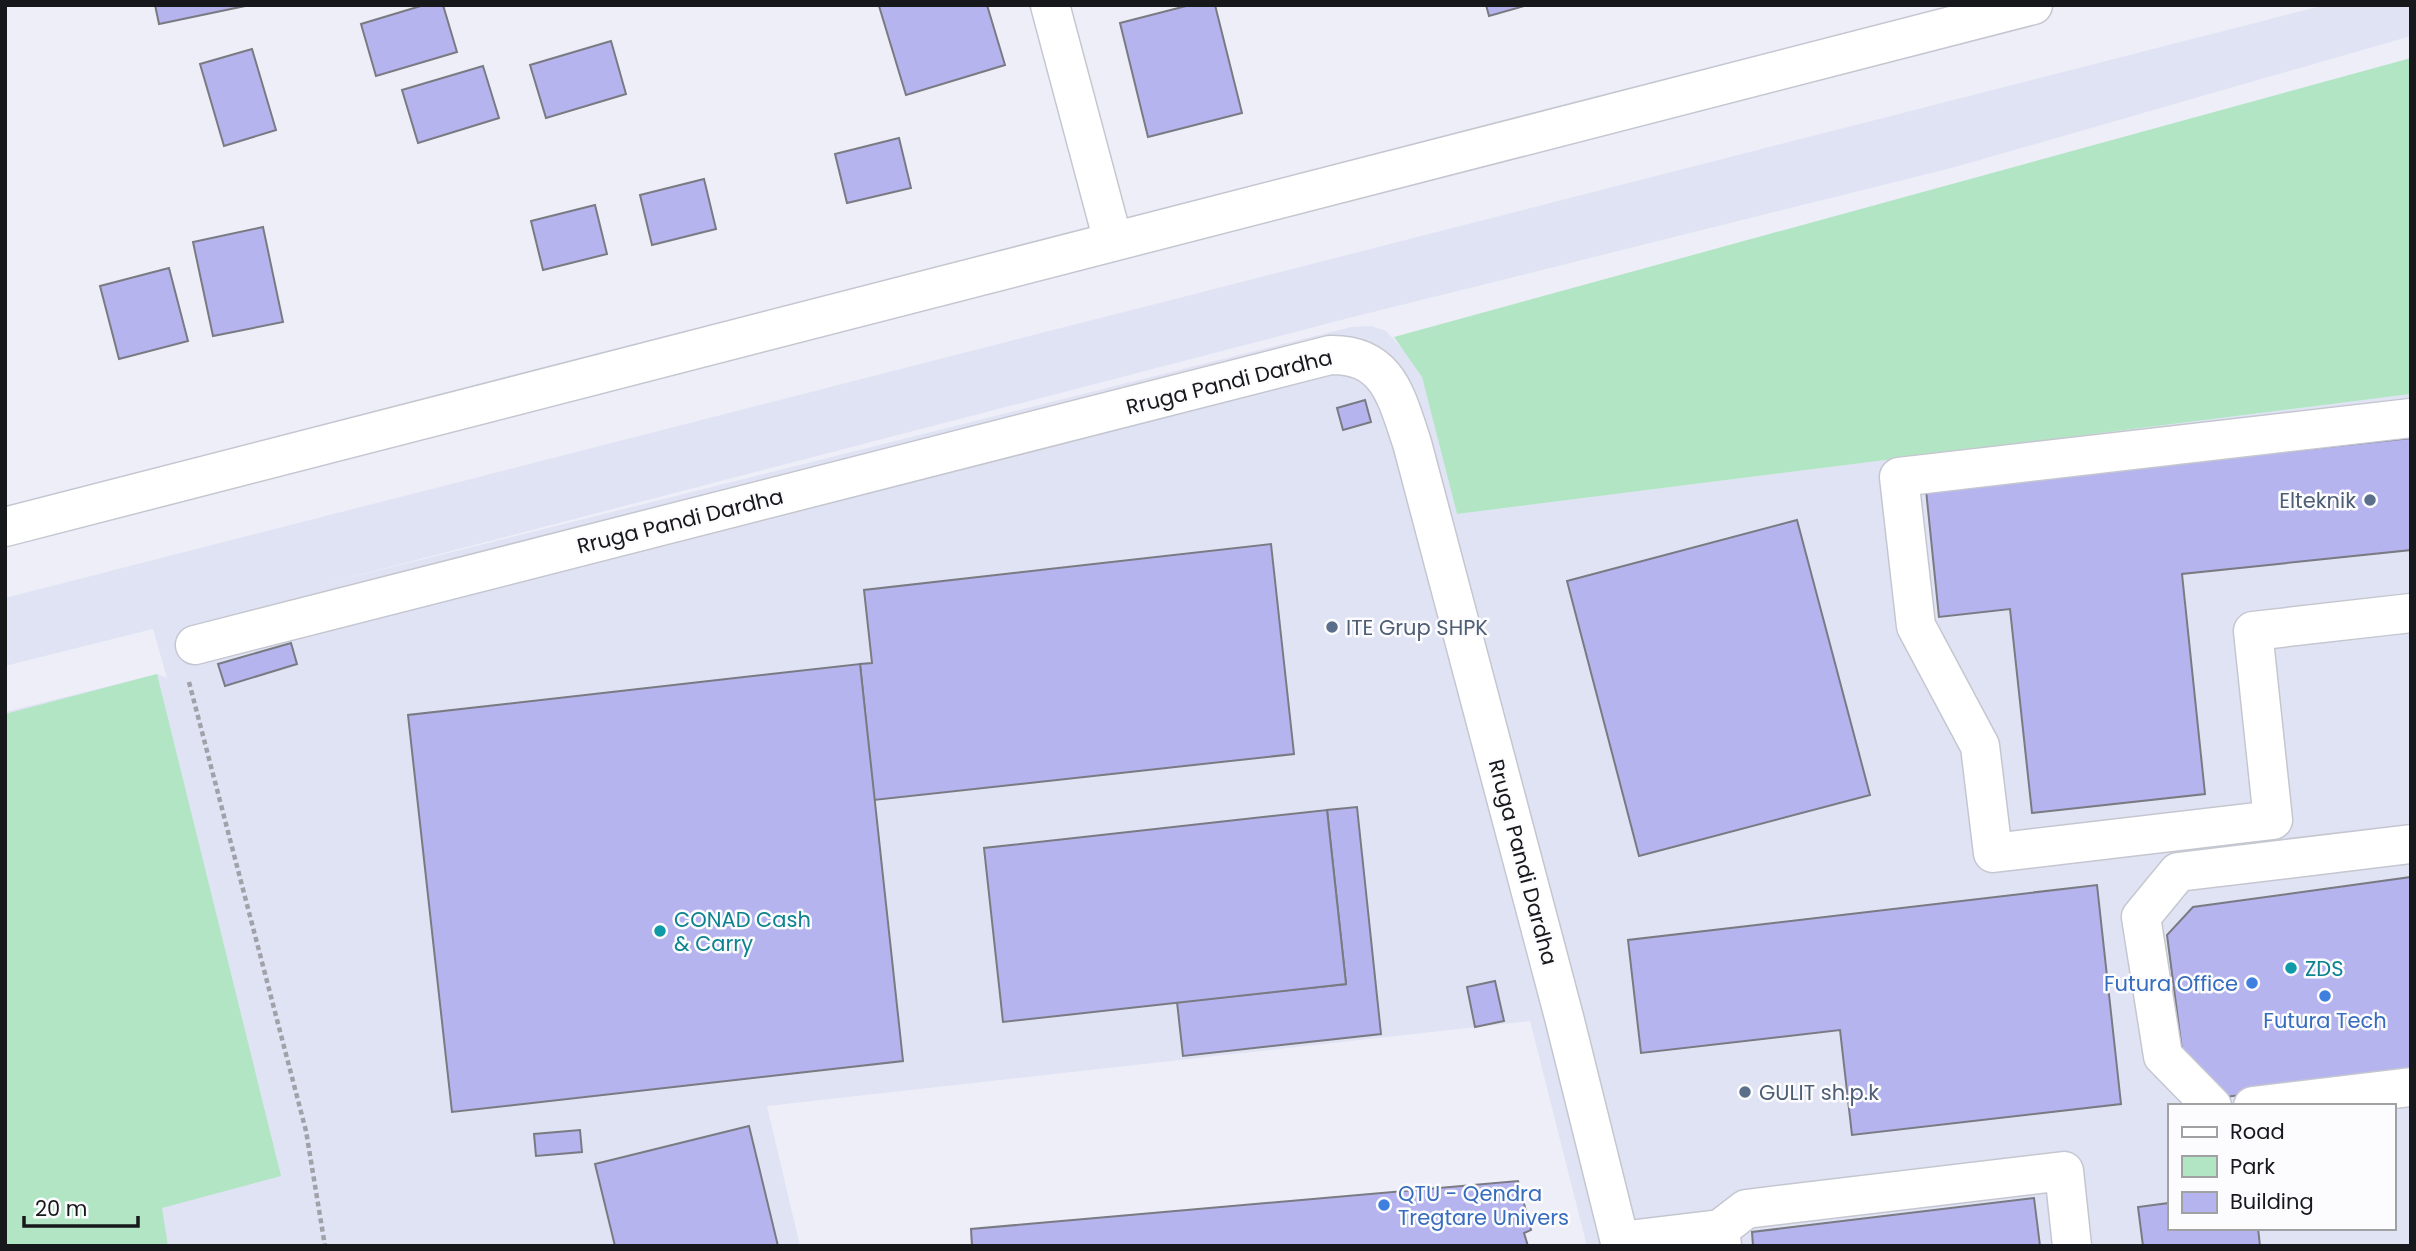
<svg xmlns="http://www.w3.org/2000/svg" width="2416" height="1251" font-family="Poppins,sans-serif">
<style>
.built{fill:#e0e3f4;fill-rule:evenodd}
.green{fill:#b2e5c4}
.building{fill:#b5b4ee;stroke:#7a7a83;stroke-width:2}
.lines{fill:none;stroke-linecap:round;stroke-linejoin:round}
.minor-casing{stroke:#c5c7d0;stroke-width:41}
.path{stroke:#a0a1a9;stroke-width:4.5;stroke-dasharray:5 3.5;stroke-linecap:butt}
.minor{stroke:#fff;stroke-width:38}
.service-dot{fill:#5c6f8a;stroke:#fcfcfe;stroke-width:2.5}
.culture-dot{fill:#0f9aa8;stroke:#fcfcfe;stroke-width:2.5}
.shop-dot{fill:#3f7fe0;stroke:#fcfcfe;stroke-width:2.5}
.labels{text-anchor:middle;dominant-baseline:central;stroke-width:5;stroke-linejoin:round;paint-order:stroke}
.street-label{font-size:21px;fill:#17181b;stroke:#fcfcfe}
.service-label{font-size:21px;fill:#4e5e75;stroke:#fcfcfe;text-anchor:start}
.culture-label{font-size:21px;fill:#0d838f;stroke:#fcfcfe;text-anchor:start}
.shop-label{font-size:21px;fill:#366cbe;stroke:#fcfcfe;text-anchor:end}
</style>
<rect width="100%" height="100%" fill="#edeef8"/>
<path class="built" d="M2325,5H2411V36L1955,167L1345,319L320,585L1351,327L1371,326L1386,331L1409,356L1422,377L1457,514L2411,394V1246H1587L1530,1021L767,1106L800,1246H5V712L157,674L167,678L153,629L5,666V598ZM2169,1106H2393V1228H2169Z"/>
<g class="green">
<path d="M2411,58V394L1457,514L1422,377L1394,337Z"/>
<path d="M157,674L281,1176L162,1208L168,1246H5V714Z"/>
</g>
<g class="building">
<path d="M155,5H250L159,24Z"/>
<path d="M424,5H443L457,52L376,76L361,24Z"/>
<path d="M987,5L1005,65L906,95L879,6Z"/>
<path d="M1190,5H1215L1242,113L1148,137L1120,23Z"/>
<path d="M1486,5H1528L1489,16Z"/>
<path d="M611,41L626,94L546,118L530,65Z"/>
<path d="M252,49L276,130L224,146L200,64Z"/>
<path d="M483,66L499,118L418,143L402,90Z"/>
<path d="M899,138L911,188L847,203L835,154Z"/>
<path d="M704,179L716,229L652,245L640,195Z"/>
<path d="M595,205L607,254L543,270L531,221Z"/>
<path d="M263,227L283,322L213,336L193,242Z"/>
<path d="M169,268L188,341L119,359L100,286Z"/>
<path d="M1365,400L1371,422L1343,430L1337,408Z"/>
<path d="M2411,438V550L2182,574L2205,794L2032,813L2010,609L1939,617L1926,490Z"/>
<path d="M1797,520L1870,795L1639,856L1567,581Z"/>
<path d="M1271,544L1294,754L874,800L860,664L872,663L864,590Z"/>
<path d="M291,643L297,664L225,686L218,664Z"/>
<path d="M860,664L903,1061L452,1112L408,715Z"/>
<path d="M1357,807L1381,1034L1183,1056L1177,1002L1346,984L1327,810Z"/>
<path d="M1327,810L1346,984L1003,1022L984,848Z"/>
<path d="M2411,877V1071L2219,1098L2183,1058L2167,935L2193,907Z"/>
<path d="M2097,885L2121,1104L1852,1135L1840,1030L1641,1053L1628,940Z"/>
<path d="M1495,981L1504,1021L1475,1027L1467,987Z"/>
<path d="M749,1126L778,1246H615L595,1164Z"/>
<path d="M580,1130L582,1152L536,1156L534,1134Z"/>
<path d="M1518,1181L1531,1230L1524,1233L1528,1246H972L971,1229Z"/>
<path d="M2034,1198L2040,1246H1753L1752,1232Z"/>
<path d="M2169,1203V1228H2258L2260,1246H2143L2138,1207Z"/>
</g>
<g class="lines">
<g class="minor-casing">
<g id="minor">
<path d="M1050,5L1113,241"/>
<path d="M2411,418L1899,477L1916,626L1980,746L1993,853L2273,820L2253,631L2411,613"/>
<path d="M5,527L2033,5"/>
<path d="M195,645L1330,355C1388,354 1396,396 1412,443L1564,1017L1621,1246"/>
<path d="M2212,1106L2163,1056L2141,917L2178,872L2411,844"/>
<path d="M2253,1106L2411,1087"/>
<path d="M1720,1229L1746,1209L2064,1171L2072,1246"/>
<path d="M1620,1241L1720,1229L1722,1246"/>
</g>
</g>
<path class="path" d="M189,682L306,1131L325,1246"/>
<use href="#minor" class="minor"/>
</g>
<g class="service-dot">
<circle cx="2370" cy="500" r="7"/>
<circle cx="1332" cy="627" r="7"/>
<circle cx="1745" cy="1092" r="7"/>
</g>
<g class="culture-dot">
<circle cx="660" cy="931" r="7"/>
<circle cx="2291" cy="968" r="7"/>
</g>
<g class="shop-dot">
<circle cx="2252" cy="983" r="7"/>
<circle cx="2325" cy="996" r="7"/>
<circle cx="1384" cy="1205" r="7"/>
</g>
<g class="labels">
<g class="street-label">
<text transform="translate(1229 382) rotate(-14)">Rruga Pandi Dardha</text>
<text transform="translate(680 521) rotate(-14)">Rruga Pandi Dardha</text>
<text transform="translate(1523 862) rotate(75)">Rruga Pandi Dardha</text>
</g>
<g class="service-label">
<text x="2356" y="500" text-anchor="end">Elteknik</text>
<text x="1346" y="627">ITE Grup SHPK</text>
<text x="1759" y="1092">GULIT sh.p.k</text>
</g>
<g class="culture-label">
<text x="674" y="919">CONAD Cash<tspan x="674" dy="24">&amp; Carry</tspan></text>
<text x="2305" y="968">ZDS</text>
</g>
<g class="shop-label">
<text x="2238" y="983">Futura Office</text>
<text x="2325" y="1020" text-anchor="middle">Futura Tech</text>
<text x="1398" y="1193" text-anchor="start">QTU - Qendra<tspan x="1398" dy="24">Tregtare Univers</tspan></text>
</g>
</g>
<rect width="2416" height="1251" fill="none" stroke="#17181b" stroke-width="14"/>
<rect x="2168" y="1104" width="228" height="126" fill="#fcfcfe" stroke="#a0a1a3" stroke-width="2"/>
<rect x="2182" y="1127" width="35" height="10" fill="#ffffff" stroke="#a0a1a3" stroke-width="2"/>
<text x="2230" y="1139" font-size="21" fill="#17181b">Road</text>
<rect x="2182" y="1156" width="35" height="21" fill="#b2e5c4" stroke="#a0a1a3" stroke-width="2"/>
<text x="2230" y="1174" font-size="21" fill="#17181b">Park</text>
<rect x="2182" y="1192" width="35" height="21" fill="#b5b4ee" stroke="#a0a1a3" stroke-width="2"/>
<text x="2230" y="1209" font-size="21" fill="#17181b">Building</text>
<path d="M24 1216v10h114v-10" fill="none" stroke="#17181b" stroke-width="3.5"/>
<text x="35" y="1216" font-size="21" fill="#17181b" stroke="#fcfcfe" stroke-width="5" paint-order="stroke">20 m</text>
</svg>
